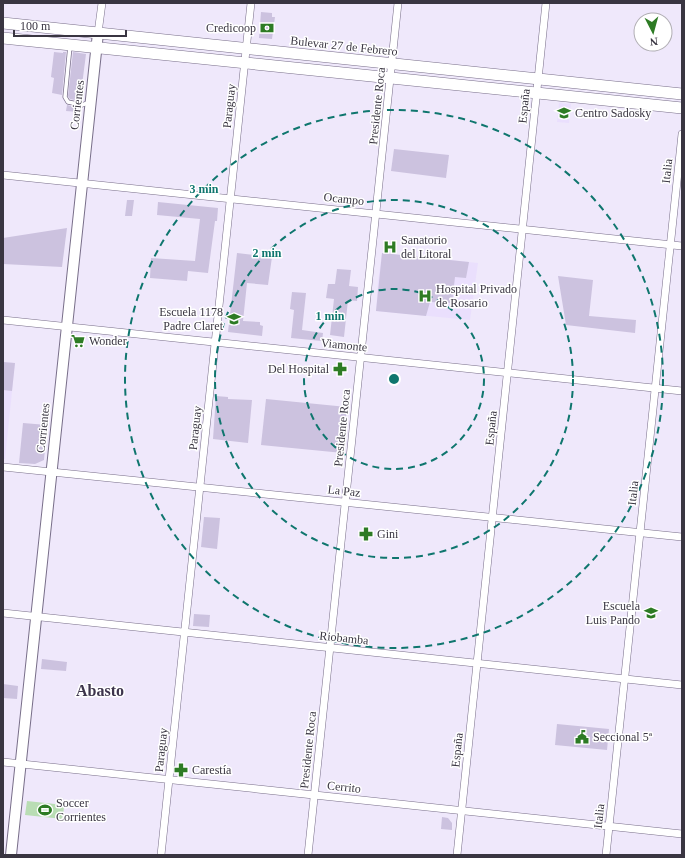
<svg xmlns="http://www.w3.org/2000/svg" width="685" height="858" font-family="'Times New Roman',serif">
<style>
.built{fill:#eadffd}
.green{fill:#b9ddb4}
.building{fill:#ccc2df}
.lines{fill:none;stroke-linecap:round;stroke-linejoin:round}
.lane-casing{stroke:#786e89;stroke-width:5}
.street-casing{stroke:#786e89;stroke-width:8}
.secondary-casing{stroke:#786e89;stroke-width:12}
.primary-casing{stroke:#786e89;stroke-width:12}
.lane{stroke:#fff;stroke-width:3.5}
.street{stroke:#fff;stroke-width:7}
.secondary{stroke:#fff;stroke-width:10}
.primary{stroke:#fff;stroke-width:11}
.ring{fill:none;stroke:#0f766e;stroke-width:2;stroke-dasharray:7 5}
.labels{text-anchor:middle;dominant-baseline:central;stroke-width:3;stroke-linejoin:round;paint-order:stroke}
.poi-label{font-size:12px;fill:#393541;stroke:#fff;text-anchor:start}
.street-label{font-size:12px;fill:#393541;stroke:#fff}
.district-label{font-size:16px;font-weight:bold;fill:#3d344c;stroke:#fff}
.centre{fill:#0f766e;stroke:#fff;stroke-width:2}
.ring-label{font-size:12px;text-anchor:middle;font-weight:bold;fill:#0f766e;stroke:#fff;stroke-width:3;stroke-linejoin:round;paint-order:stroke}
</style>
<rect width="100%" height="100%" fill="#efe8fb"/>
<g class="built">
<path d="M559,103L571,104L569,123L557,122Z"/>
<path d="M382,253L478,263L470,320L376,311L378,281Z"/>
<path d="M3,362L15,363L5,459H3Z"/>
</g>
<path class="green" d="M27,801L64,805L63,819L25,815Z"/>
<g class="building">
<path d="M261,12L272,13V17H275L272,39L259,38Z"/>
<path d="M54,52L63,53V52H66L62,95L52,93L54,78L51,77Z"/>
<path d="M73,52L86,54L80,101L70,99L68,96Z"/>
<path d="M67,105L79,108V112L66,111Z"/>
<path d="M394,149L449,155L446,178L391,171Z"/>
<path d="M127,200H134L132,216H125Z"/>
<path d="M158,202L218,208L217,221H215L208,273L188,271L187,281L150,278L151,258L195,261L200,219L157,215Z"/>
<path d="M67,228L62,267L3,264V238Z"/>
<path d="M237,253L272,257L268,285L247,283L243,321L260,322V325L263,326L262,336L228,332Z"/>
<path d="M382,253L469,262L466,278L455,277L452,303L430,302L426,316L376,311Z"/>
<path d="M337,269L351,270L349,286L358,287L357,301L348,300L344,337L330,335L334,299L326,298L328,284H335Z"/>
<path d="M558,276L593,280L589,316L636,320L635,333L566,325Z"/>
<path d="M292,292L306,293L302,330L323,333L322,341L291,338L294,310L290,309Z"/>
<path d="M3,362L15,363L12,391L3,390L4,368H3Z"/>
<path d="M216,396L228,397V399L252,400L248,443L213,439Z"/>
<path d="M266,399L347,407L343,453L261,445Z"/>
<path d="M23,423L47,425L44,460L35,464L19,463Z"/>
<path d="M204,517L220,518L217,549L201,547Z"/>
<path d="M194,614L210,615L209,627L193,626Z"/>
<path d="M42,659L67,662L66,671L41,669Z"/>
<path d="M3,684L18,686L17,699L3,698Z"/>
<path d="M557,724L609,729L607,750L555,745Z"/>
<path d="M442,817L448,818L452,823V830L441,829Z"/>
</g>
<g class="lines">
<g class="lane-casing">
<path id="lane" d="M70,46L65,97L68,102L82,105L90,102"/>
</g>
<g class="street-casing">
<g id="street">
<path d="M98,33L102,3"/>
<path d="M3,175L682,246"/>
<path d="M3,320L682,391"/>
<path d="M3,467L682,537"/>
<path d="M3,613L682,685"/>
<path d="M3,762L682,834"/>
<path d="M161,855L251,3"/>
<path d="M308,855L398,3"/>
<path d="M457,855L546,3"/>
<path d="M606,855L682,134"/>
</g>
</g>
<g class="secondary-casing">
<path id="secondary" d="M11,855L98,33"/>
</g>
<g class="primary-casing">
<g id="primary">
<path d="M3,23L682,94"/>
<path d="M3,38L682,108"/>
</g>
</g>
<use href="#lane" class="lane"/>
<use href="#street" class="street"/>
<use href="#secondary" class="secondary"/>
<use href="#primary" class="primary"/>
</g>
<g class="ring">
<circle cx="394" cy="379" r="90"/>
<circle cx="394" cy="379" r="179"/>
<circle cx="394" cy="379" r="269"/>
</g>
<defs>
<g id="bank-bare" transform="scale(1.08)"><path d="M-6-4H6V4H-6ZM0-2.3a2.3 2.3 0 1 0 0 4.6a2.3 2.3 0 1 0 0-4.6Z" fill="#2d7b24" stroke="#fff" stroke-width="2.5" paint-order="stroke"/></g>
<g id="university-bare" transform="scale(1.08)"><path d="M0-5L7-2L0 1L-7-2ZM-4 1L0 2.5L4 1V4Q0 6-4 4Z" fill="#2d7b24" stroke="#fff" stroke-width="2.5" paint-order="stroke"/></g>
<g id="hospital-bare" transform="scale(1.08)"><path d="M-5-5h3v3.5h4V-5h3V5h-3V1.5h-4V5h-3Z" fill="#2d7b24" stroke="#fff" stroke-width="2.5" paint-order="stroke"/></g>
<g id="school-bare" transform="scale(1.08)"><path d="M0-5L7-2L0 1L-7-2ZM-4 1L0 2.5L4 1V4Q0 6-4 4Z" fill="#2d7b24" stroke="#fff" stroke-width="2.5" paint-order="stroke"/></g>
<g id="supermarket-bare" transform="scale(1.08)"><path d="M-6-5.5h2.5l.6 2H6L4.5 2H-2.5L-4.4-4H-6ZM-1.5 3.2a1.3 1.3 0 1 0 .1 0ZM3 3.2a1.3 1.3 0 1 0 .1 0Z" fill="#2d7b24" stroke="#fff" stroke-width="2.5" paint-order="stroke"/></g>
<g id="pharmacy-bare" transform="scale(1.08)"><path d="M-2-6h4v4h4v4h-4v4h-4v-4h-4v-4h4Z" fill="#2d7b24" stroke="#fff" stroke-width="2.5" paint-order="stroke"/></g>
<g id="civic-bare" transform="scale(1.08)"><path d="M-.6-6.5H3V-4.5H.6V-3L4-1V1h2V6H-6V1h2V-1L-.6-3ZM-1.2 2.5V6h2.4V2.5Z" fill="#2d7b24" stroke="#fff" stroke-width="2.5" paint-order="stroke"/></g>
<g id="stadium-bare" transform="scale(1.08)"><path d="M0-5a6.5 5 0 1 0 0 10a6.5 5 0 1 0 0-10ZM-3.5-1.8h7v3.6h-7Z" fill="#2d7b24" stroke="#fff" stroke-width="2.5" paint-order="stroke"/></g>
</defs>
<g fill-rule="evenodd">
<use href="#bank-bare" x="267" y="28"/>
<use href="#university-bare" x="564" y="113"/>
<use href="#hospital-bare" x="390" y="247"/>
<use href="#hospital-bare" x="425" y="296"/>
<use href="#school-bare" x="234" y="319"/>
<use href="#supermarket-bare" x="78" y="341"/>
<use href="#pharmacy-bare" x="340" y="369"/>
<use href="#pharmacy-bare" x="366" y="534"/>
<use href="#school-bare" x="651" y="613"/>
<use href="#civic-bare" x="582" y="737"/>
<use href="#pharmacy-bare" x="181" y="770"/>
<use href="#stadium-bare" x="45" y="810"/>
</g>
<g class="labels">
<g class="poi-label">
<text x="256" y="28" text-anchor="end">Credicoop</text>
<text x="575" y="113">Centro Sadosky</text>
<text x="401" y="240">Sanatorio<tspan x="401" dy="14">del Litoral</tspan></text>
<text x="436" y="289">Hospital Privado<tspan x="436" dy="14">de Rosario</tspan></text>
<text x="223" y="312" text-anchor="end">Escuela 1178<tspan x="223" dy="14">Padre Claret</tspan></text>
<text x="89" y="341">Wonder</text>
<text x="329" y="369" text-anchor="end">Del Hospital</text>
<text x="377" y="534">Gini</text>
<text x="640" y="606" text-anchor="end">Escuela<tspan x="640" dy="14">Luis Pando</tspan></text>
<text x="593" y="737">Seccional 5ª</text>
<text x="192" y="770">Carestía</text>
<text x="56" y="803">Soccer<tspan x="56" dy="14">Corrientes</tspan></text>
</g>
<g class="street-label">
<text transform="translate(344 46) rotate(6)">Bulevar 27 de Febrero</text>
<text transform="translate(77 105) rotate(-83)">Corrientes</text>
<text transform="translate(229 106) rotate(-84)">Paraguay</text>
<text transform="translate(377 106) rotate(-84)">Presidente Roca</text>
<text transform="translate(524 106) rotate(-84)">España</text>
<text transform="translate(667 171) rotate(-84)">Italia</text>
<text transform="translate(344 199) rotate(6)">Ocampo</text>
<text transform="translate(344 345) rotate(6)">Viamonte</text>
<text transform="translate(43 428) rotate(-84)">Corrientes</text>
<text transform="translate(195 428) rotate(-84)">Paraguay</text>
<text transform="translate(342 428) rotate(-84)">Presidente Roca</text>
<text transform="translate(491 428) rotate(-84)">España</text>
<text transform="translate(344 491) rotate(6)">La Paz</text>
<text transform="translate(633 493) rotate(-84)">Italia</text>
<text transform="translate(344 638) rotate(6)">Riobamba</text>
<text transform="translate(161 750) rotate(-84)">Paraguay</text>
<text transform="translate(308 750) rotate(-84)">Presidente Roca</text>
<text transform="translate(457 750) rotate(-84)">España</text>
<text transform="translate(344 787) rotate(6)">Cerrito</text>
<text transform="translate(599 816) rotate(-84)">Italia</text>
</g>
<g class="district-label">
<text x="100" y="690">Abasto</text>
</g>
</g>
<circle cx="394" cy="379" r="6" class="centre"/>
<g class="ring-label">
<text x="204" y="193">3 min</text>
<text x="267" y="257">2 min</text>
<text x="330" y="320">1 min</text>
</g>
<rect width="685" height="858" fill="none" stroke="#393541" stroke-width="8"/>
<g transform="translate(653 32) rotate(174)"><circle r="19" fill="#ffffff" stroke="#b0aeb3"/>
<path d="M0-3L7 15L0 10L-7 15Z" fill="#2d7b24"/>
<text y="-6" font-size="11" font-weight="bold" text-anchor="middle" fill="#393541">N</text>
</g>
<path d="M14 30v6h112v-6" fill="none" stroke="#393541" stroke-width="2"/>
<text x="20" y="30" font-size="12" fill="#393541" stroke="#ffffff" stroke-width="3" paint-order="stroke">100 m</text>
</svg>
